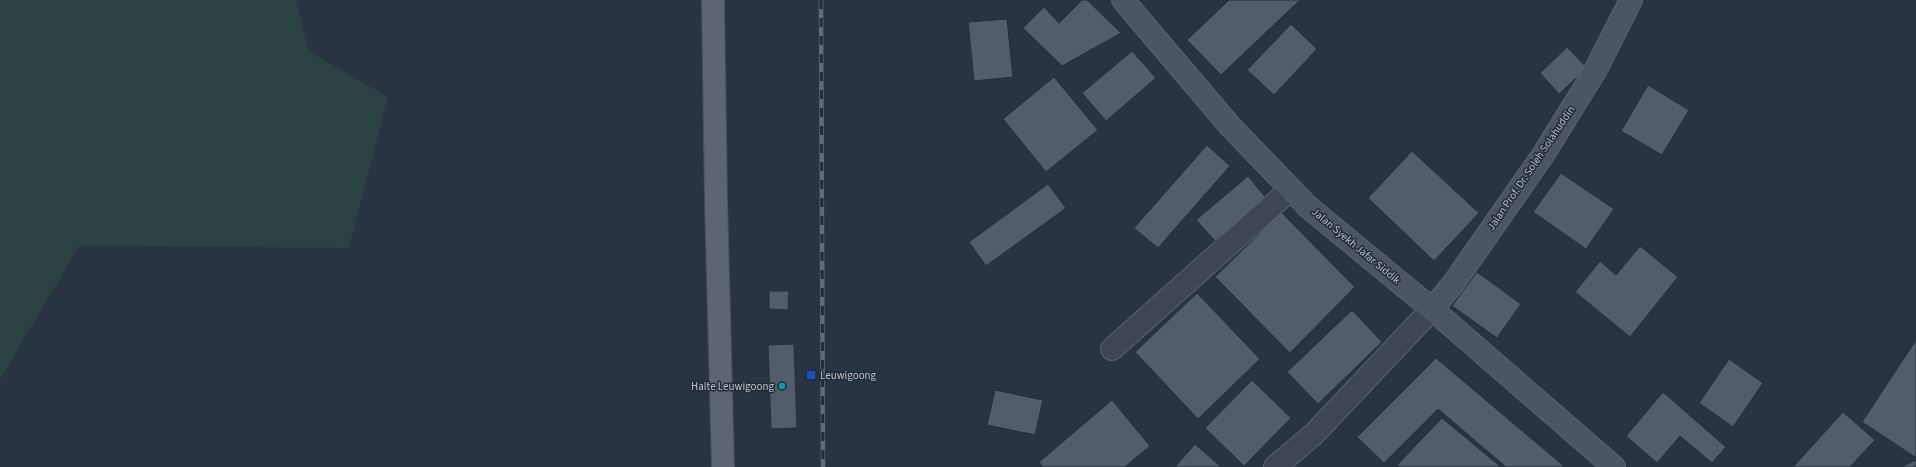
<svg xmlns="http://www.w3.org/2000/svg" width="1916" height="467" font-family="'Source Sans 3',sans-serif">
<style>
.green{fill:#2b4143}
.building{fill:#525d6c;stroke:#242d39}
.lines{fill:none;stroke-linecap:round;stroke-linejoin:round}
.street-casing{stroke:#5b646f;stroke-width:24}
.secondary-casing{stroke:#5b646f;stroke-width:24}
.primary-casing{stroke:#474f5b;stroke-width:24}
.street{stroke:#3d4652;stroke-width:22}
.secondary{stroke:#4c5564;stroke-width:22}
.primary{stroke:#5c6571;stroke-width:22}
.rail-casing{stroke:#606a78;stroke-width:4.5}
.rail{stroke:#222b37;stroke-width:3;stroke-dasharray:9;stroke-linecap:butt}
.transit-dot{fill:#1a4fb4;stroke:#222b37;stroke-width:1.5}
.culture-dot{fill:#0f9aa8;stroke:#222b37;stroke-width:1.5}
.labels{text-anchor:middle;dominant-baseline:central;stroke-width:3;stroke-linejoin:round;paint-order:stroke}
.street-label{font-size:11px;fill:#bac1cc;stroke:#222b37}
.poi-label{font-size:11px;fill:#bac1cc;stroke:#222b37;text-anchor:start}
</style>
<rect width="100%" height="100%" fill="#293442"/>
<path class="green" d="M0,0H296L309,51L388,97L349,248L79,246L0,380Z"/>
<g class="building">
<path d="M1082,0H1087L1121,33L1062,66L1023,28L1044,7L1059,23Z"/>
<path d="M1229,0H1300L1221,75L1187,40Z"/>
<path d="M1007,19L1013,77L974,81L968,22Z"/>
<path d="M1291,24L1317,49L1274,95L1247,70Z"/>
<path d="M1567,47L1587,68L1559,94L1540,73Z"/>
<path d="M1132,51L1156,78L1106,121L1082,93Z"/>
<path d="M1054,77L1098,130L1046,172L1003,119Z"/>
<path d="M1648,85L1689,110L1662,155L1621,131Z"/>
<path d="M1207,145L1230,166L1158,248L1134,228Z"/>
<path d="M1412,151L1479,213L1434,261L1368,198Z"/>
<path d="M1561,173L1614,209L1586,249L1533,212Z"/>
<path d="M1248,176L1266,198L1215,241L1196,220Z"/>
<path d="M1048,184L1066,208L986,266L969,242Z"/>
<path d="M1281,212L1355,287L1290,353L1215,277Z"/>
<path d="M1640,246L1678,277L1630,337L1575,292L1600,261L1616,275Z"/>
<path d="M1477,272L1521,304L1497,338L1452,306Z"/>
<path d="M769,291H789L788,310L769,309Z"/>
<path d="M1197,293L1260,359L1198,419L1135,352Z"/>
<path d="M1352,310L1382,342L1318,404L1287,372Z"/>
<path d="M1916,340V456L1915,457L1862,422Z"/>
<path d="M794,344L797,428L771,429L768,345Z"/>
<path d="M1436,358L1565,467H1506L1438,409L1384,463L1357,437Z"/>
<path d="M1729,359L1763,383L1733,427L1699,403Z"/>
<path d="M1252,380L1291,418L1244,466L1205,428Z"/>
<path d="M995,390L1043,400L1035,435L987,425Z"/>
<path d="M1663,392L1726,447L1712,463L1680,436L1657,463L1626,436Z"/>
<path d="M1112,400L1150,446L1125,467H1043L1039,462Z"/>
<path d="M1843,412L1875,440L1850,467H1793Z"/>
<path d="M1442,418L1501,467H1400L1397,465Z"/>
<path d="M1195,444L1221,467H1175Z"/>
<path d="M1916,460V467H1901Z"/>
</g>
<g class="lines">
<g class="street-casing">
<g id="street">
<path d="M1112,349L1291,189"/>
<path d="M1275,467L1314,434L1432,309"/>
</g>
</g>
<g class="secondary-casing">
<g id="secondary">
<path d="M1123,0L1230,126L1307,206L1432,309L1614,467"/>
<path d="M1432,309L1453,284L1543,155L1595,71L1631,0"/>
</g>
</g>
<g class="primary-casing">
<path id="primary" d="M713,0L716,200L723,467"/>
</g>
<use href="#street" class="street"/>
<use href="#secondary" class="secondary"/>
<use href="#primary" class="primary"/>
<g class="rail-casing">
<path id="rail" d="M821,0L823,467"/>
</g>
<use href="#rail" class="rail"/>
</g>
<rect class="transit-dot" x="806" y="370" width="10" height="10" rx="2"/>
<circle class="culture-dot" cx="782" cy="386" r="4"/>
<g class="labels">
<g class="street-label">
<text transform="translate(1531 168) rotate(-56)">Jalan Prof. Dr. Soleh Solahuddin</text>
<text transform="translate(1356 246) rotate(40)">Jalan Syekh Jafar Siddik</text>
</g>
<g class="poi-label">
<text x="820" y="375">Leuwigoong</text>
<text x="774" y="386" text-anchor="end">Halte Leuwigoong</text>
</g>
</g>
</svg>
